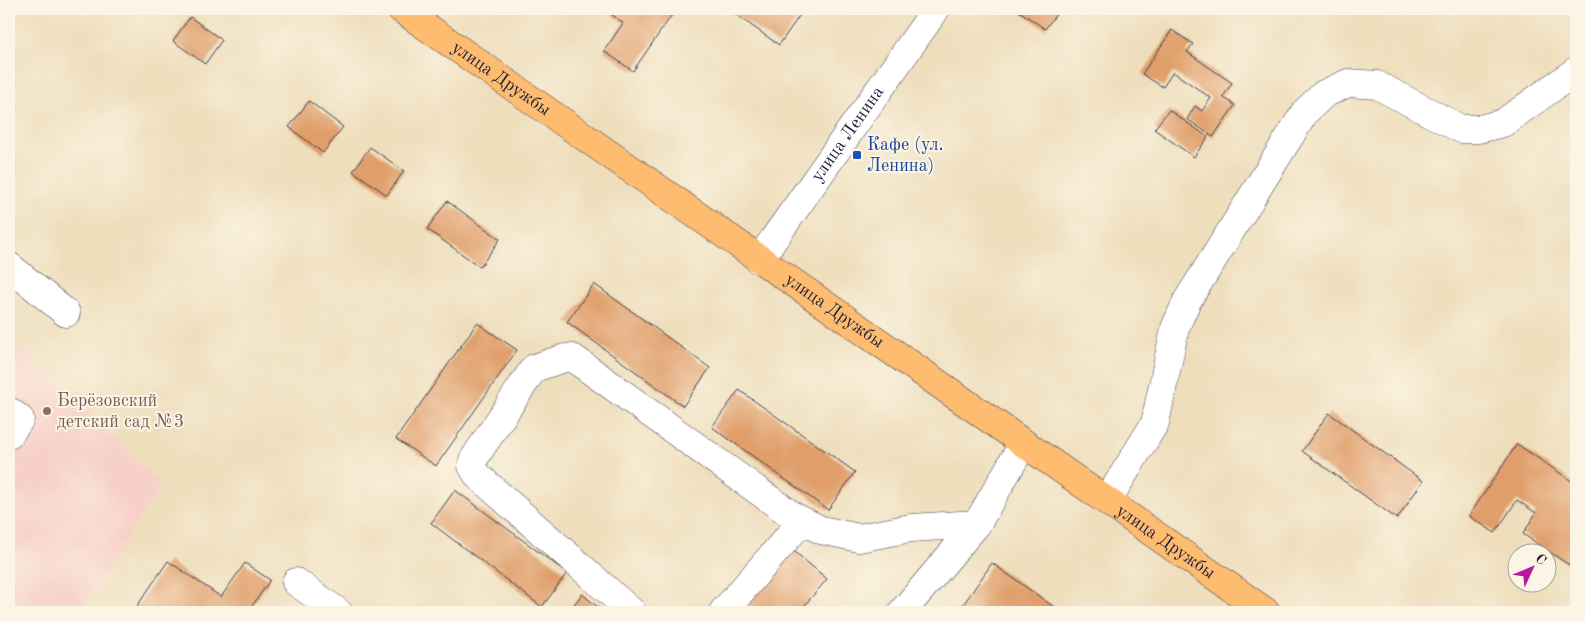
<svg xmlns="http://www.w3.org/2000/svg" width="1585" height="621" font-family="'Old Standard TT',serif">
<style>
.built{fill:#f7d1c9}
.building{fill:#e09f6b}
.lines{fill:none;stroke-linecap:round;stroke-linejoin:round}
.minor-casing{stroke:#413e4e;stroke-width:29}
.major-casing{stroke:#413e4e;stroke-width:29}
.minor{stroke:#fff;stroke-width:28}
.major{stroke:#fdbc6f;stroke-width:28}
.transit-dot{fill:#1a4fb4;stroke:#fcf5e5;stroke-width:2}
.education-dot{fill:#8d6e63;stroke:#fcf5e5;stroke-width:2}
.labels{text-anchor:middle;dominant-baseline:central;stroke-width:4;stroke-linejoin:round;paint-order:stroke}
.street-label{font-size:18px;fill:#22223b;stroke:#fcf5e5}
.transit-label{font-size:18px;fill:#164399;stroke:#fcf5e5;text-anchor:start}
.education-label{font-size:18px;fill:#785e54;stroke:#fcf5e5;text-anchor:start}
</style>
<rect width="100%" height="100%" fill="#fcf5e5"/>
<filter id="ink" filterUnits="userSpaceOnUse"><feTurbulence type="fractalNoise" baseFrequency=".02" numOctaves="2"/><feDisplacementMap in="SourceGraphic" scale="10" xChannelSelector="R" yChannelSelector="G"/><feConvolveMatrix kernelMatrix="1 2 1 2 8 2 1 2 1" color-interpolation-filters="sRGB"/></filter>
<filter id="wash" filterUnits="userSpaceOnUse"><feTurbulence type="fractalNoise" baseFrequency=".0096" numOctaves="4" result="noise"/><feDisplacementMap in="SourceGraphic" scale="20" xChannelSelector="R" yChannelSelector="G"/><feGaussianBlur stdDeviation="1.12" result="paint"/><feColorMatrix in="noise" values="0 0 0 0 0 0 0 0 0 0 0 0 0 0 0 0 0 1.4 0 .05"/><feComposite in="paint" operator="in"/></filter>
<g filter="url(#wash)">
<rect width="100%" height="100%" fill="#eedebc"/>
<path class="built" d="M9,337L161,484L80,612H9Z"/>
<g id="blocks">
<g class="building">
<path d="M616,9H676L633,71L604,51L623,23L612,15Z"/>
<path d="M728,9H804L779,45Z"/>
<path d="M847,9H860L856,15Z"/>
<path d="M1016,9H1060L1045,29Z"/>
<path d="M190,17L222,40L205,64L173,41Z"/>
<path d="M1172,30L1193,44L1187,52L1232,83L1223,97L1235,105L1213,137L1187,119L1195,106L1202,111L1211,98L1173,72L1163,87L1142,74Z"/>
<path d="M309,101L343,127L323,153L289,127Z"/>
<path d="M1169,110L1208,137L1194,157L1154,129Z"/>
<path d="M370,147L404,171L387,195L353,171Z"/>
<path d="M447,201L500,239L480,267L427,229Z"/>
<path d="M594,284L710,368L683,406L567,322Z"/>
<path d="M477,323L517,350L436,466L396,439Z"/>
<path d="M739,390L855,472L828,510L712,427Z"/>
<path d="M1329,413L1423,481L1397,519L1302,451Z"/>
<path d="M1517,444L1576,484V554L1569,565L1523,534L1536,513L1517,500L1495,533L1469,516Z"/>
<path d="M455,490L567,573L542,607L431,523Z"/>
<path d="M789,547L827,579L799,612H734Z"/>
<path d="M168,561L221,597L245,563L270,580L248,612H133Z"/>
<path d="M992,563L1057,609L1055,612H958Z"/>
<path d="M582,594L604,612H568Z"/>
</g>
</g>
</g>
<g filter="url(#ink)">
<use href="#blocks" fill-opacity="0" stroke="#413e4e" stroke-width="1"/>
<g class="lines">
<g class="minor-casing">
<g id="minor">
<path id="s1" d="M759,260L936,9"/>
<path d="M9,266L66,313"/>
<path d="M9,411L20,419L9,435"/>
<path d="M1107,501L1155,423L1175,328L1187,301L1305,112L1324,94L1348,83L1377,85L1461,129H1479L1503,123L1576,71"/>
<path d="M296,582L338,612"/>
<path d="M632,612L478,476L472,466L473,460L534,368L565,358H573L793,516L821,530L859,538L911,528L977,524"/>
<path d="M723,612L802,521"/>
<path d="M902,612L977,524L1023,444"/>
</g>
</g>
<g class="major-casing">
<g id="major">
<path id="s2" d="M401,9L1266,612"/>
</g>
</g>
<use href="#minor" class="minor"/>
<use href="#major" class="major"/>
</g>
</g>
<rect class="transit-dot" x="852" y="150" width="10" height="10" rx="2.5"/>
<circle class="education-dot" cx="47" cy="411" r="5"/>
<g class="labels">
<g class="street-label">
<text stroke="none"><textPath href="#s2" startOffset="122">улица Дружбы</textPath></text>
<text stroke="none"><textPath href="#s1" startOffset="154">улица Ленина</textPath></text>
<text stroke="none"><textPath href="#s2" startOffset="528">улица Дружбы</textPath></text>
<text stroke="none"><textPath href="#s2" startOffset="932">улица Дружбы</textPath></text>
</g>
<g class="transit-label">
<text x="867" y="145">Кафе (ул.<tspan x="867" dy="21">Ленина)</tspan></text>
</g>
<g class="education-label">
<text x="57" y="401">Берёзовский<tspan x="57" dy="21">детский сад №3</tspan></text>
</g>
</g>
<rect width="1585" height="621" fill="none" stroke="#fcf5e5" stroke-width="30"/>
<g transform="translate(1532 568) rotate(46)"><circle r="24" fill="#fcf5e5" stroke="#a5a1a1"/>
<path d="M0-4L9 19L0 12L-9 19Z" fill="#b5179e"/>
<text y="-8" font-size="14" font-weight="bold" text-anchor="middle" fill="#22223b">С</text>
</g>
</svg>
